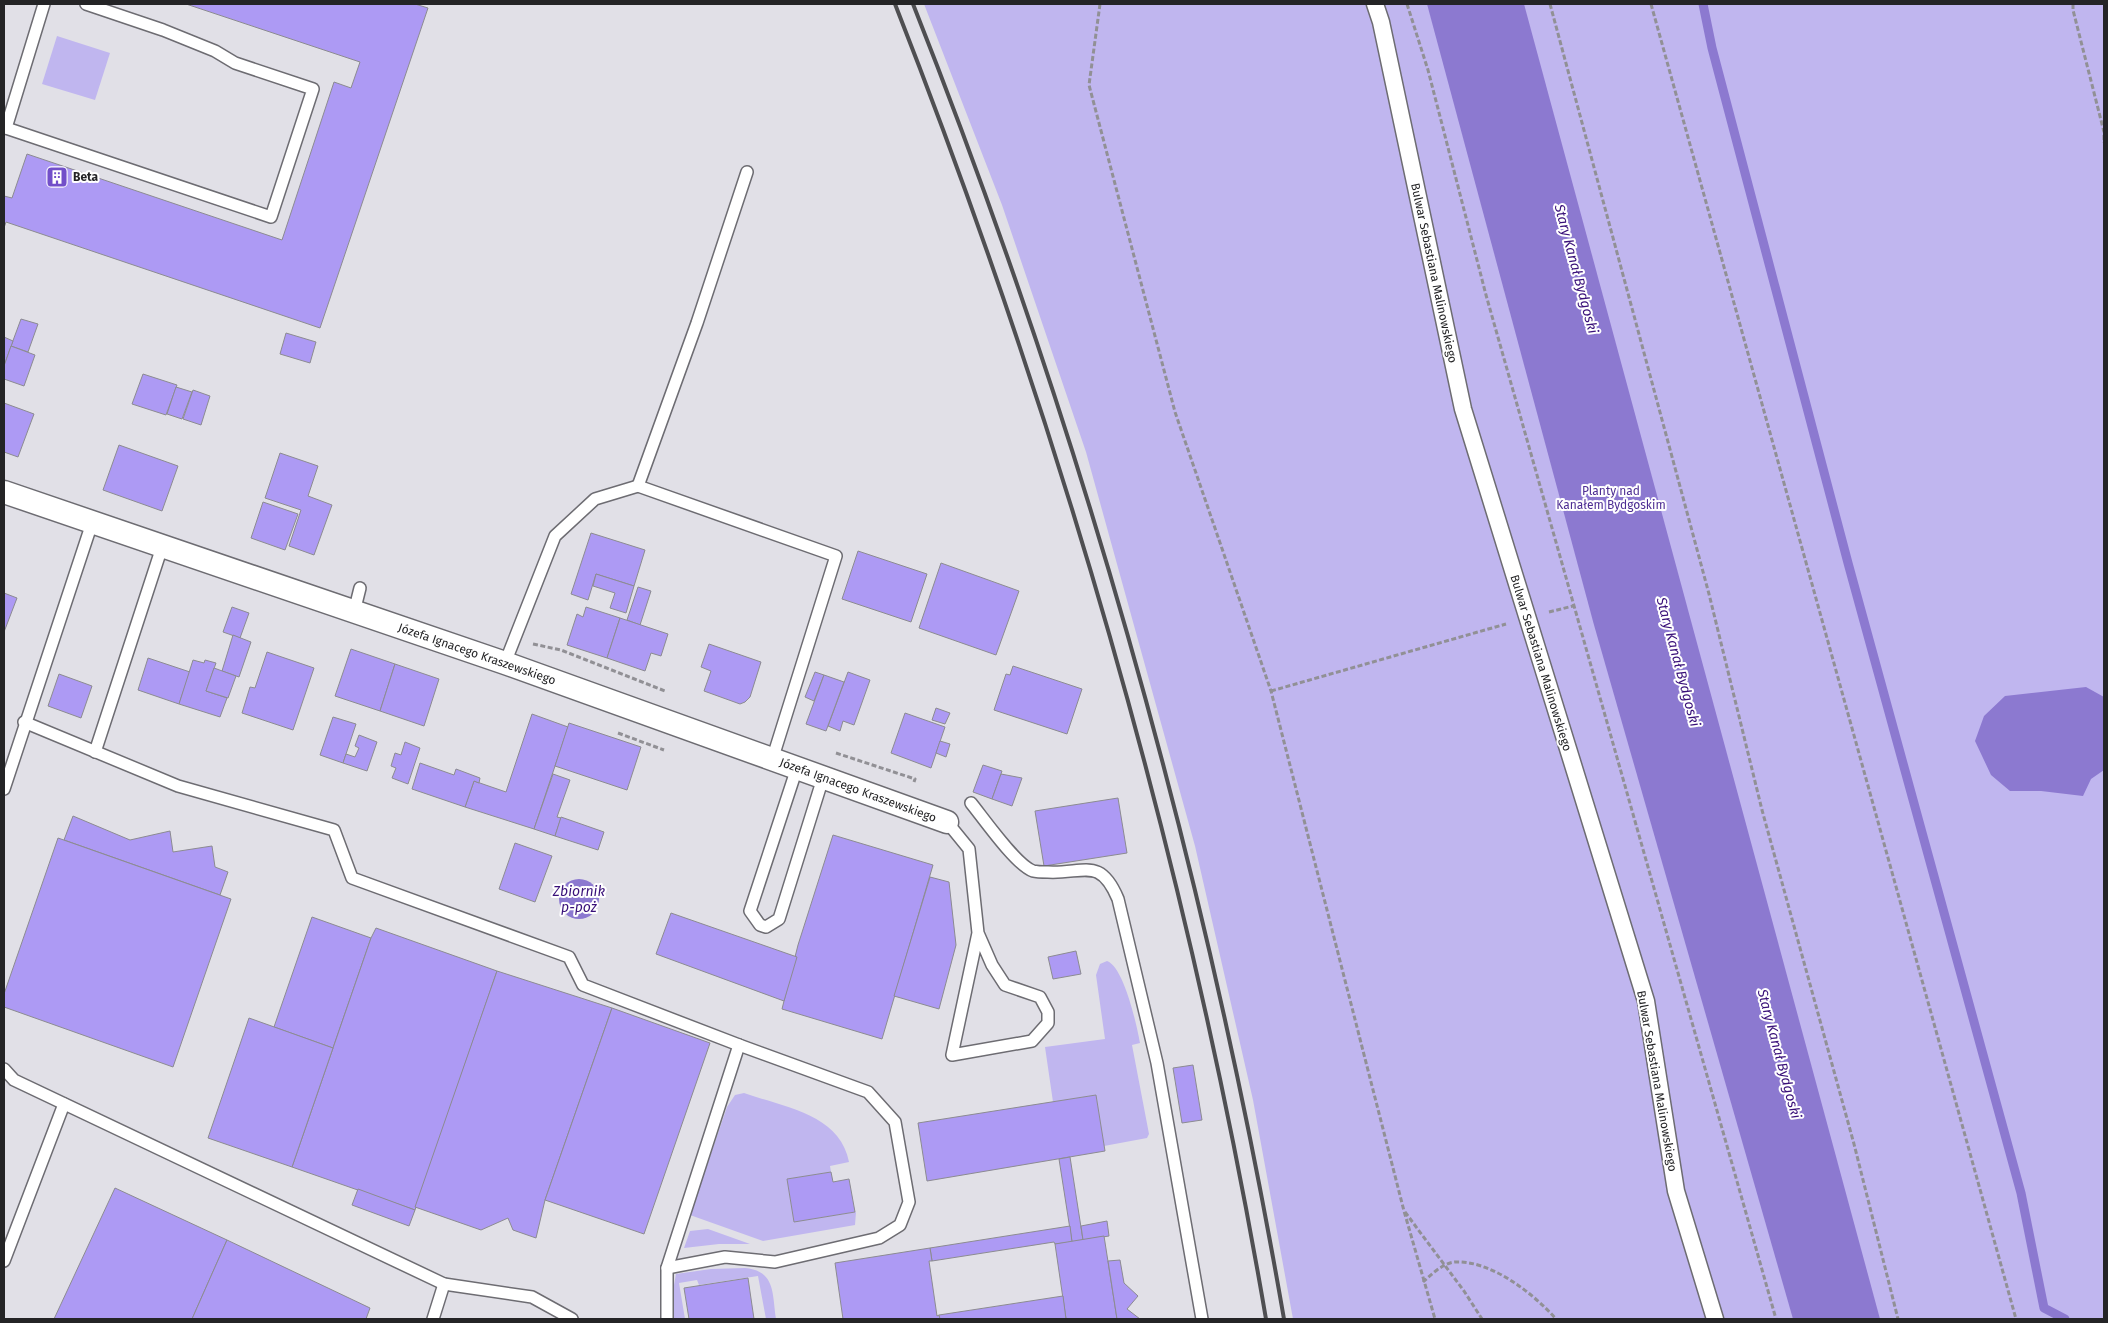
<svg xmlns="http://www.w3.org/2000/svg" width="2108" height="1323" font-family="'Fira Sans',sans-serif">
<style>
.green{fill:#c0b6ef}
.water{fill:#8c79d0}
.lines{fill:none;stroke-linecap:round;stroke-linejoin:round}
.stream{stroke:#8c79d0;stroke-width:9}
.building{fill:#ad9af4;stroke:#8c8b91}
.service-casing{stroke:#6d6c72;stroke-width:14}
.pedestrian-casing{stroke:#6d6c72;stroke-width:19}
.minor-casing{stroke:#6d6c72;stroke-width:25}
.path{stroke:#919095;stroke-width:3;stroke-dasharray:5 2.5;stroke-linecap:butt}
.service{stroke:#fff;stroke-width:11}
.pedestrian{stroke:#fff;stroke-width:16}
.minor{stroke:#fff;stroke-width:22}
.rail{stroke:#4f4f52;stroke-width:4}
.labels{text-anchor:middle;dominant-baseline:central;stroke-width:4;stroke-linejoin:round;paint-order:stroke}
.poi-label{font-size:12px;font-weight:bold;fill:#242426;stroke:#fff;text-anchor:start}
.street-label{font-size:12px;fill:#242426;stroke:#fff}
.park-label{font-size:12px;fill:#4d2d93;stroke:#fff}
.water-label{font-size:14px;font-style:italic;fill:#391079;stroke:#fff}
</style>
<rect width="100%" height="100%" fill="#e1e0e7"/>
<g class="green">
<path d="M924,4H2104V1319H1293L1253,1100L1195,846L1086,452L1002,205Z"/>
<path d="M57,36L110,53L95,100L42,84Z"/>
<path d="M1107,961C1124,967 1137,1026 1140,1043L1132,1045L1149,1134L1147,1138L1104,1146L1096,1095L1053,1102L1045,1047L1105,1039L1096,975L1100,964Z"/>
<path d="M744,1093C783,1107 840,1114 849,1162L830,1166L831,1172L787,1179L794,1222L856,1212L855,1225L763,1241L690,1215L727,1107L735,1095Z"/>
<path d="M708,1229L750,1244H719L684,1248L690,1231Z"/>
<path d="M745,1268C776,1271 772,1294 776,1319H766L758,1276L699,1285L697,1280L679,1283L685,1319H674L670,1307L676,1274L711,1269Z"/>
</g>
<g class="water">
<path d="M1427,4H1524L1880,1319H1793L1594,625Z"/>
<path d="M2086,687L2104,697V770L2091,779L2083,796L2041,791H2010L1991,775L1975,741L1984,716L2005,696Z"/>
<circle cx="579" cy="899" r="20"/>
</g>
<g class="lines">
<path class="stream" d="M1703,4L1712,48L1848,563L2021,1193L2044,1308L2065,1319"/>
</g>
<g class="building">
<path d="M186,4H415L428,8L320,328L6,222L4,228V196L12,198L27,154L282,240L334,82L351,88L360,62Z"/>
<path d="M21,319L38,324L28,352L11,346Z"/>
<path d="M286,333L316,342L310,363L280,354Z"/>
<path d="M4,337L13,341L4,366Z"/>
<path d="M11,346L35,355L24,386L4,379V366Z"/>
<path d="M143,374L177,385L166,415L132,404Z"/>
<path d="M176,387L192,392L182,419L167,414Z"/>
<path d="M193,390L210,396L201,425L183,419Z"/>
<path d="M4,403L34,414L18,457L4,452Z"/>
<path d="M119,445L178,466L162,511L103,490Z"/>
<path d="M280,453L318,466L308,496L332,505L314,555L289,546L301,510L265,498Z"/>
<path d="M263,502L298,514L285,550L251,538Z"/>
<path d="M591,533L645,550L634,586L596,574L588,600L571,594Z"/>
<path d="M858,551L927,574L911,622L842,599Z"/>
<path d="M941,563L1019,591L996,655L919,628Z"/>
<path d="M596,574L634,586L626,613L610,608L615,593L593,586Z"/>
<path d="M638,587L651,591L640,625L627,620Z"/>
<path d="M4,593L17,598L4,632Z"/>
<path d="M232,607L249,613L240,638L223,632Z"/>
<path d="M586,607L620,618L607,658L567,645L577,614L583,617Z"/>
<path d="M620,618L668,634L661,656L651,653L645,671L607,658Z"/>
<path d="M233,635L251,642L239,677L222,671Z"/>
<path d="M709,644L761,662L750,697L745,702L740,704L704,691L711,671L701,667Z"/>
<path d="M351,649L395,664L380,711L335,696Z"/>
<path d="M267,652L314,668L293,730L242,713L250,687L255,688Z"/>
<path d="M148,658L190,672L179,704L138,690Z"/>
<path d="M193,660L204,663L205,660L216,663L206,691L227,698L220,717L179,704Z"/>
<path d="M395,664L439,679L424,726L380,711Z"/>
<path d="M1013,666L1082,689L1067,734L994,710L1006,674L1010,675Z"/>
<path d="M214,668L236,676L228,698L206,691Z"/>
<path d="M815,672L824,675L814,701L805,697Z"/>
<path d="M848,672L870,680L854,725L843,721L840,731L828,726Z"/>
<path d="M59,674L92,686L81,718L48,706Z"/>
<path d="M824,675L844,682L826,731L806,724Z"/>
<path d="M936,708L950,713L945,724L932,720Z"/>
<path d="M905,713L945,727L931,768L891,753Z"/>
<path d="M532,714L568,727L534,829L465,807L474,781L506,792Z"/>
<path d="M333,717L356,724L343,763L320,755Z"/>
<path d="M569,723L641,747L627,790L555,766Z"/>
<path d="M359,735L377,742L367,771L343,763L346,754L355,757L359,748L355,746Z"/>
<path d="M940,741L950,744L946,757L936,753Z"/>
<path d="M405,742L420,748L408,784L392,778L396,768L391,766L395,753L401,755Z"/>
<path d="M420,763L454,775L456,769L480,778L479,783L474,781L465,807L412,789Z"/>
<path d="M983,765L1002,771L992,799L973,792Z"/>
<path d="M553,774L570,780L557,817L561,818L555,836L534,829Z"/>
<path d="M1001,774L1022,778L1012,806L992,799Z"/>
<path d="M1118,798L1127,853L1044,866L1035,811Z"/>
<path d="M73,816L130,840L170,831L173,852L212,846L215,867L228,872L220,895L64,840Z"/>
<path d="M561,817L604,832L598,850L555,836Z"/>
<path d="M833,835L933,865L882,1039L782,1009L798,945Z"/>
<path d="M58,838L231,899L173,1067L4,1007V994Z"/>
<path d="M515,843L552,856L535,902L499,889Z"/>
<path d="M930,877L949,882L956,945L939,1009L894,996Z"/>
<path d="M671,913L797,957L784,1001L656,954Z"/>
<path d="M312,917L371,938L333,1048L274,1027Z"/>
<path d="M376,928L497,971L415,1210L292,1167L371,938Z"/>
<path d="M1076,951L1081,974L1053,979L1048,957Z"/>
<path d="M497,971L612,1008L545,1200L536,1238L513,1230L508,1218L481,1230L415,1207Z"/>
<path d="M612,1008L710,1043L644,1234L545,1200Z"/>
<path d="M249,1018L333,1048L292,1167L208,1138Z"/>
<path d="M1193,1065L1202,1120L1182,1123L1173,1068Z"/>
<path d="M1096,1095L1105,1151L927,1181L918,1123Z"/>
<path d="M1070,1157L1083,1240L1072,1242L1059,1159Z"/>
<path d="M831,1172L833,1182L849,1179L855,1212L794,1222L787,1179Z"/>
<path d="M115,1188L227,1240L192,1319H54Z"/>
<path d="M358,1189L415,1210L409,1226L352,1205Z"/>
<path d="M1107,1221L1109,1236L1083,1240L1081,1226Z"/>
<path d="M1070,1226L1072,1242L1055,1244L1054,1242L932,1261L930,1248Z"/>
<path d="M1104,1236L1117,1319H1066L1055,1244Z"/>
<path d="M227,1240L370,1308L366,1319H192Z"/>
<path d="M930,1248L932,1261H929L937,1316L939,1315L940,1319H843L835,1263Z"/>
<path d="M1120,1260L1124,1283L1138,1296L1127,1309L1140,1319H1117L1108,1261Z"/>
<path d="M748,1278L754,1319H689L684,1288Z"/>
<path d="M1063,1296L1066,1319H940L939,1315Z"/>
</g>
<g class="lines">
<g class="service-casing">
<g id="service">
<path d="M4,128H6L44,4"/>
<path d="M6,128L271,217L313,89L235,63L215,51L163,30L86,4"/>
<path d="M747,172L697,323L638,486L836,556L772,760"/>
<path d="M354,612L360,588"/>
<path d="M505,663L555,536L595,499L638,486"/>
<path d="M24,722L178,786L334,830L352,878L569,957L583,985L739,1045L667,1268V1319"/>
<path d="M95,752L162,547"/>
<path d="M797,768L750,911L760,925L766,927L779,919L823,778"/>
<path d="M4,789L92,523"/>
<path d="M971,803C984,819 1016,865 1033,871C1037,872 1044,872 1048,872C1084,874 1100,856 1118,899L1157,1063L1202,1319"/>
<path d="M947,822L969,849L978,933L992,965L1005,985L1040,997L1048,1012V1023L1032,1041L952,1055L978,933"/>
<path d="M4,1069L14,1080L444,1284L532,1297L572,1319"/>
<path d="M4,1261L64,1104"/>
<path d="M667,1268L725,1257L775,1262L879,1238L900,1225L909,1202L895,1122L868,1092L739,1045"/>
<path d="M433,1319L444,1284"/>
</g>
</g>
<g class="pedestrian-casing">
<path id="pedestrian" d="M1375,4L1381,22L1463,409L1646,1001L1676,1191L1715,1319"/>
</g>
<g class="minor-casing">
<path id="minor" d="M4,492L505,663L947,822"/>
</g>
<g class="path">
<path d="M1100,4L1089,85L1175,412L1271,691L1404,1211L1435,1319"/>
<path d="M1407,4L1428,70L1486,295L1776,1319"/>
<path d="M1550,4L1709,594L1762,810L1854,1144L1898,1319"/>
<path d="M1651,4L2016,1319"/>
<path d="M2073,4V10L2104,132V143"/>
<path d="M1549,612L1573,606"/>
<path d="M533,644L561,650L665,691"/>
<path d="M1271,691L1506,624"/>
<path d="M618,733L664,750"/>
<path d="M836,753L915,779L914,782"/>
<path d="M1405,1212L1464,1291L1482,1319"/>
<path d="M1423,1282C1432,1274 1443,1263 1455,1262C1491,1260 1534,1294 1556,1319"/>
</g>
<use href="#service" class="service"/>
<use href="#pedestrian" class="pedestrian"/>
<use href="#minor" class="minor"/>
<g class="rail">
<path d="M895,4C1062,429 1189,869 1266,1319"/>
<path d="M913,4C1081,428 1206,869 1284,1319"/>
</g>
</g>
<defs>
<g id="building-square" transform="scale(1.125)"><rect x="-9" y="-9" width="18" height="18" rx="4" fill="#724fc9" stroke="#fff"/><path d="M-4-6H4V6H1V3H-1V6H-4ZM-2.5-4.3h1.7v1.8h-1.7ZM.8-4.3h1.7v1.8H.8ZM-2.5-1h1.7V.8h-1.7ZM.8-1h1.7V.8H.8Z" fill="#fff"/></g>
</defs>
<g fill-rule="evenodd">
<use href="#building-square" x="57" y="177"/>
</g>
<g class="labels">
<g class="poi-label">
<text x="73" y="177">Beta</text>
</g>
<g class="street-label">
<text transform="translate(1434 273) rotate(78)">Bulwar Sebastiana Malinowskiego</text>
<text transform="translate(477 654) rotate(19)">Józefa Ignacego Kraszewskiego</text>
<text transform="translate(1541 663) rotate(73)">Bulwar Sebastiana Malinowskiego</text>
<text transform="translate(858 790) rotate(20)">Józefa Ignacego Kraszewskiego</text>
<text transform="translate(1657 1081) rotate(80)">Bulwar Sebastiana Malinowskiego</text>
</g>
<g class="park-label">
<text x="1611" y="491">Planty nad<tspan x="1611" dy="14">Kanałem Bydgoskim</tspan></text>
</g>
<g class="water-label">
<text transform="translate(1576 269) rotate(75)">Stary Kanał Bydgoski</text>
<text transform="translate(1678 662) rotate(75)">Stary Kanał Bydgoski</text>
<text x="579" y="891">Zbiornik<tspan x="579" dy="16">p-poż</tspan></text>
<text transform="translate(1779 1054) rotate(75)">Stary Kanał Bydgoski</text>
</g>
</g>
<rect width="2108" height="1323" fill="none" stroke="#242426" stroke-width="10"/>
</svg>
